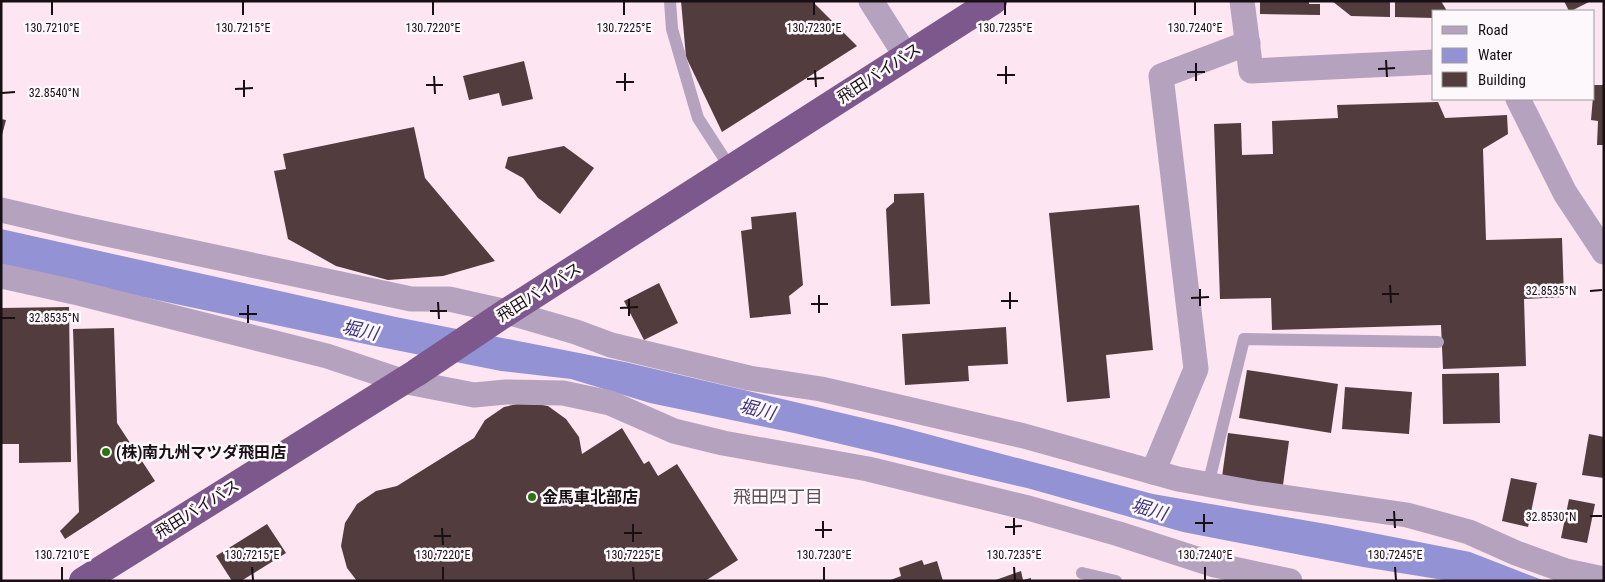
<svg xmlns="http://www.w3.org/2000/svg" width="1605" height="582" font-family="'Roboto Condensed','Noto Sans JP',sans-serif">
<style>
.water{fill:#9392d4}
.building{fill:#523c3d}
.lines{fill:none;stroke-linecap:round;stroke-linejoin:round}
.service{stroke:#b5a2be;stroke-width:12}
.minor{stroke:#b5a2be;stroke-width:25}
.trunk{stroke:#7c588d;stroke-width:28}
.ticks{fill:none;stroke:#170f13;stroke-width:2}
.poi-dot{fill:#2d7312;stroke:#fdf8fb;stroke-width:2}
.labels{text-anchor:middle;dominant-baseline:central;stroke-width:5;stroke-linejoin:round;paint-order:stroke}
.street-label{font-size:16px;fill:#170f13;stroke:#fdf8fb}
.poi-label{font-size:16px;font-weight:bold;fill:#170f13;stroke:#fdf8fb;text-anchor:start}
.water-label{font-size:18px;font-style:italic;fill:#3d3382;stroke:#fdf8fb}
.neighbourhood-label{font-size:18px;fill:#614d57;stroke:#fdf8fb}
.ticks-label{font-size:12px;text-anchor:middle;fill:#170f13;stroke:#fdf8fb;stroke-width:5;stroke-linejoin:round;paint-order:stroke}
</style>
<rect width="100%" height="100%" fill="#fde5f1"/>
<path class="water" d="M1,229L396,317L625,362L897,426L1153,494L1332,525L1470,552L1545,581H1450L1363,567L1183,532L1027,488L794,433L650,403L571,379L501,371L370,345L1,267Z"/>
<g class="building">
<path d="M681,1H812L857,46L722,132L686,57Z"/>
<path d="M1260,1H1309V4H1320V15L1260,14Z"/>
<path d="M1332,1H1390V17L1351,16Z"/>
<path d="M1395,1H1441L1447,11H1434V18L1395,17Z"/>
<path d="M1564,1H1591L1571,11H1569Z"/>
<path d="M524,61L533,99L502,106L499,93L469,100L463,76Z"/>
<path d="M1594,85H1604V145H1597L1598,121L1591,120Z"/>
<path d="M1438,102L1445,118L1507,115L1508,134L1483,149L1486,240L1562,238L1564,297L1524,299L1526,366L1443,369L1441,325L1272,330L1271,298L1220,299L1214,124L1241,123L1242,155L1273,154L1272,121L1338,118L1337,105Z"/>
<path d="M1,119L6,120L2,135H1Z"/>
<path d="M414,127L425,178L495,261L443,276L388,280L336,266L288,239L274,171L286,169L283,154Z"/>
<path d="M564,146L594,168L560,214L538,198L523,178L505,168L508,157Z"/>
<path d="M924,193L930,304L891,306L886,209L894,202V194Z"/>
<path d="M1139,205L1153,350L1106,355L1110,398L1067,402L1049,213Z"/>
<path d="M796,212L803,285L789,296L791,314L750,318L741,231L752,229L751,217Z"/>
<path d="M659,283L678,323L644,340L624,301Z"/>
<path d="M69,307L71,462L19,463V444H1V308Z"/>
<path d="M1006,327L1008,364L968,366L969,381L905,385L902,334Z"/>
<path d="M114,328L117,423L155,481L65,539L60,531L79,512L73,329Z"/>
<path d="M1247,370L1338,384L1331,433L1239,418Z"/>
<path d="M1499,373L1500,423L1443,424L1442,374Z"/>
<path d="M1345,387L1412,392L1409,434L1342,429Z"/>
<path d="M526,402L548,406L566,419L579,437L582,454L622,428L644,464L649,461L658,476L677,464L738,560L705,581H357L347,568L341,546L345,523L357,504L376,491L397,486L474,438L485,420L504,407Z"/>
<path d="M1228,433L1289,441L1283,485L1222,477Z"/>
<path d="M1589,434L1604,437V478L1582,475Z"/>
<path d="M1511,478L1537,483L1528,527L1502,521Z"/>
<path d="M1569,499L1595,504L1587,543L1561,538Z"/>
<path d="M267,524L286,553L241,581H232L216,556Z"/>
<path d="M922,560L924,565L937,561L943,581H888L901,576L899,568Z"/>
<path d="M1021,571L1023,580L1031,578V581H993Z"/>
</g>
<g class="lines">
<g class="service">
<path d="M670,1L672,29L698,118L731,169"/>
<path d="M1208,485L1244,339L1438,342"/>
<path d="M1082,573L1116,581"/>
</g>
<g class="minor">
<path d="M871,1L906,56"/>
<path d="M1242,1L1251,71L1434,62"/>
<path d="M1518,99L1565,193L1604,252"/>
<path d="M1,210L74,227L411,299H449L507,312L576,332L611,345L749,378L821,389L1024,436L1178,479L1255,493L1407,515L1469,532L1516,553L1566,571L1604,579"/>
<path d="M1,276L74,292L327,356L402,381L474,395L506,392L563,393L610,403L674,431L723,443L868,469L1028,508L1119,534L1215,565L1290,581"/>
<path d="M1153,472L1196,369L1161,76L1248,43"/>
</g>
<path class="trunk" d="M83,581L416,373L507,312L993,1"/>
</g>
<path class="ticks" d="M52,2V15M243,2V15M433,2V15M624,2V15M814,2V15M1005,2V15M1195,2V15M1386,60L1387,77M1196,63V81M1006,66V84M1378,69L1395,68M815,70L816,87M1187,72H1205M625,73V91M997,75H1015M434,76L435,94M807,79L824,78M244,80V97M616,82H634M426,85H443M235,89L253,88M2,93L15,92M1390,285L1391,303M1200,289V306M1590,291L1602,290M1010,292V309M1382,294H1399M819,295V313M1191,298L1209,297M629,299V316M1001,301H1018M438,302L439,319M811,304H828M248,305V323M620,308L638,307M430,311H447M239,314H257M2,318H15M1394,511L1395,528M1204,514V532M1590,516H1602M1014,518V535M1386,520H1403M823,521V538M1195,523H1213M633,524V542M1005,527L1022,526M442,528L443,545M815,530H832M624,533H642M434,536H451M62,567V580M252,567L253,580M443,567V580M633,567L634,580M824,567V580M1014,567L1015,580M1205,567V580M1395,567L1396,580"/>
<g class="poi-dot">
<circle cx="106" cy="452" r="5"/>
<circle cx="532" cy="497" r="5"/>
</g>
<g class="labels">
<g class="street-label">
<text transform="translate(879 73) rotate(-33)">飛田バイパス</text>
<text transform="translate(539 292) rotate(-32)">飛田バイパス</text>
<text transform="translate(197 509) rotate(-32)">飛田バイパス</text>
</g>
<g class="poi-label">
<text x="116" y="452">(株)南九州マツダ飛田店</text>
<text x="542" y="497">金馬車北部店</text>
</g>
<g class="water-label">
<text transform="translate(360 330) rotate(12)">堀川</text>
<text transform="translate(757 409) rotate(14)">堀川</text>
<text transform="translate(1149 509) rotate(16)">堀川</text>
</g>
<g class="neighbourhood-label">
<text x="778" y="496">飛田四丁目</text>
</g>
</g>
<g class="ticks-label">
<text x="52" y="32">130.7210°E</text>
<text x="243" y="32">130.7215°E</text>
<text x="433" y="32">130.7220°E</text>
<text x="624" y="32">130.7225°E</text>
<text x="814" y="32">130.7230°E</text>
<text x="1005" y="32">130.7235°E</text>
<text x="1195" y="32">130.7240°E</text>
<text x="54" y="97">32.8540°N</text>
<text x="1551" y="295">32.8535°N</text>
<text x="54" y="322">32.8535°N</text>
<text x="1551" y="521">32.8530°N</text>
<text x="62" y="559">130.7210°E</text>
<text x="252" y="559">130.7215°E</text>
<text x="443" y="559">130.7220°E</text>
<text x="633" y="559">130.7225°E</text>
<text x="824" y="559">130.7230°E</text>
<text x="1014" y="559">130.7235°E</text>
<text x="1205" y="559">130.7240°E</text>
<text x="1395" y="559">130.7245°E</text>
</g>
<rect width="1605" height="582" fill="none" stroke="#170f13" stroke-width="5"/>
<rect x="1432" y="10" width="162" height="90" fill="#fdf8fb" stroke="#a19b9e"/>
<rect x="1442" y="26" width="25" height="8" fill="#b5a2be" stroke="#a19b9e"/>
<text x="1478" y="35" font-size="15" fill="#170f13">Road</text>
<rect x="1442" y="48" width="25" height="15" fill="#9392d4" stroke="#a19b9e"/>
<text x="1478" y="60" font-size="15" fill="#170f13">Water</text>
<rect x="1442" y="72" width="25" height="15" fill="#523c3d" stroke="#a19b9e"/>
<text x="1478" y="85" font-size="15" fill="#170f13">Building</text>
</svg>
